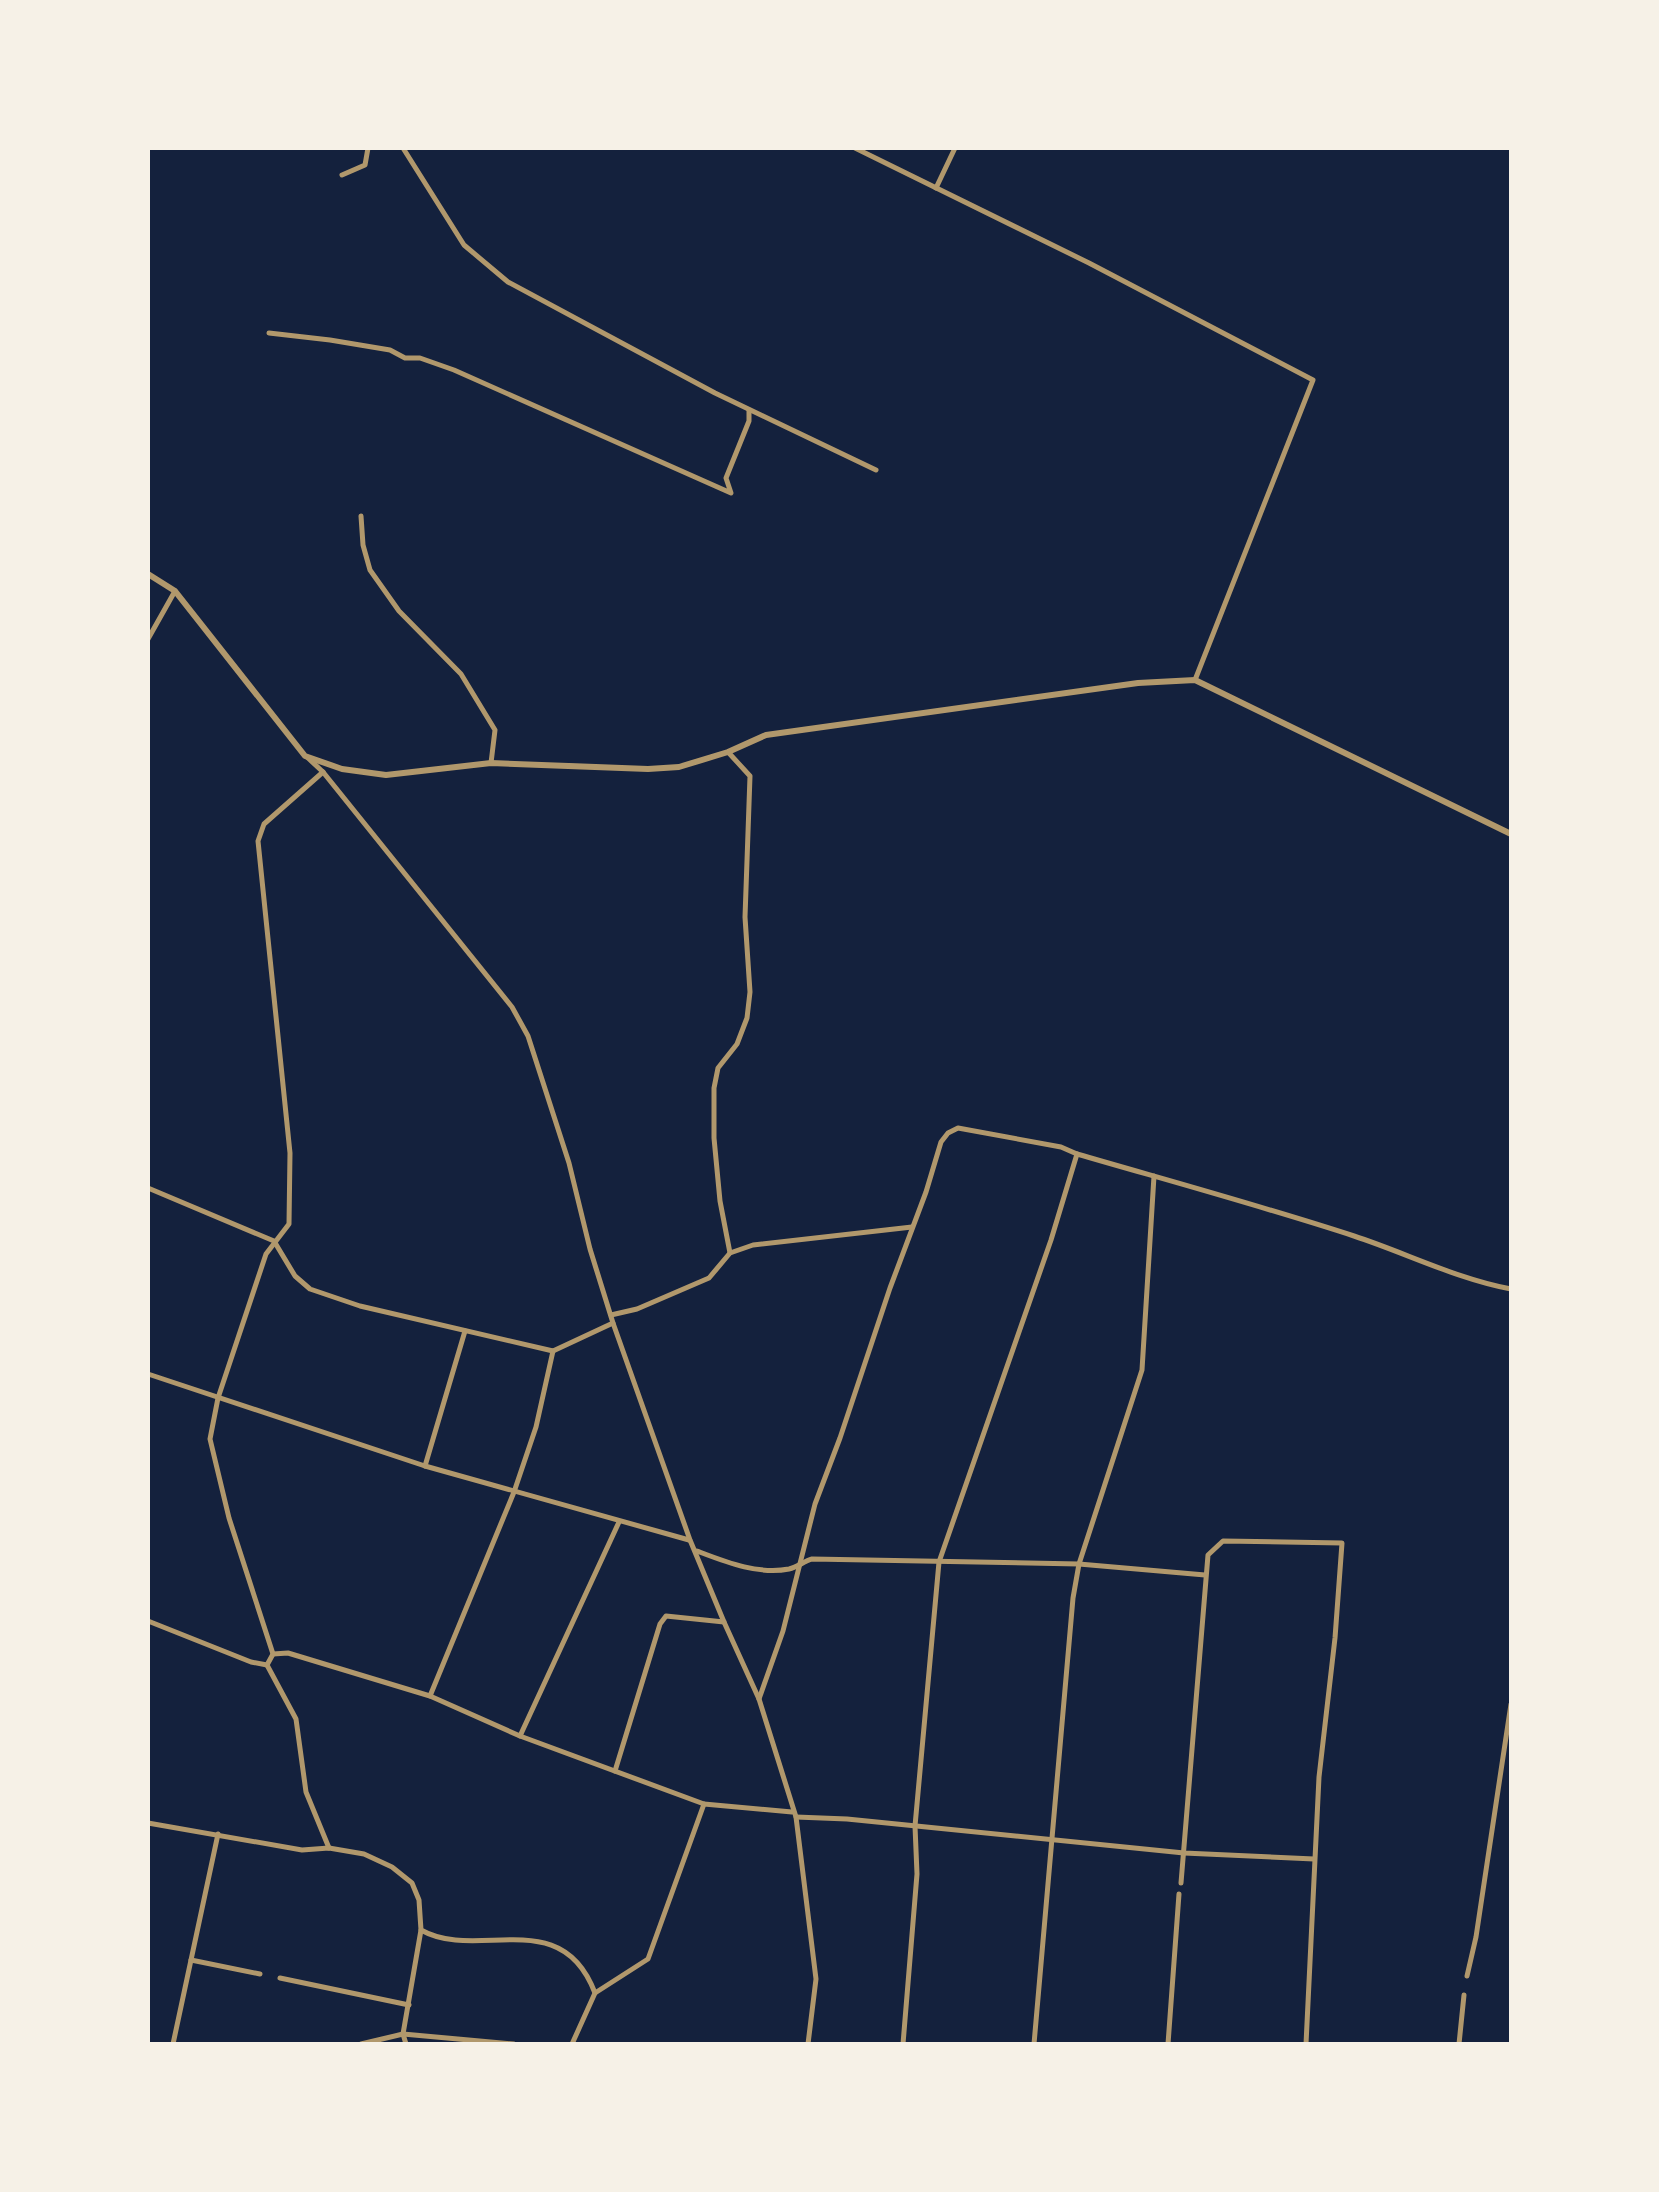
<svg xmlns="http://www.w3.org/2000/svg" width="1659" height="2192" font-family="Roboto,sans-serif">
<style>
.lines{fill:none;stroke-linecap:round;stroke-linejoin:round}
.minor{stroke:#b1986c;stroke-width:5}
.tertiary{stroke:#b1986c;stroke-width:6}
</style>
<rect width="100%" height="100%" fill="#14213d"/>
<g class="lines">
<g class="minor">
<path d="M403,148L464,245L508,282L715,393L876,470"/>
<path d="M855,148L1089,263L1313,380L1195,680"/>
<path d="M342,175L365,165L368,148"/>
<path d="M936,188L955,148"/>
<path d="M269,333L330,340L390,350L405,358H420L454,370L731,493L726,478L749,421V410"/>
<path d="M361,516L363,545L370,570L399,611L461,674L495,730L491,763"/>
<path d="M148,639L175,591"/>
<path d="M728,752L750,776L745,917L750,992L747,1018L737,1044L718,1068L714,1088V1138L720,1201L730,1253"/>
<path d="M308,758L323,772L512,1007L528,1036L569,1163L590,1249L613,1323L690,1540L724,1622L759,1699L796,1817L816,1979L808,2044"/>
<path d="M323,772L264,824L258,841L290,1153L289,1224L266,1254L218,1398L210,1439L229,1518L273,1654L267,1665L296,1719L306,1792L329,1848"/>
<path d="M148,1188L274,1241L295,1276L310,1289L360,1306L553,1351L613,1323"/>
<path d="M611,1315L637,1309L709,1278L730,1253L753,1245L912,1227"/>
<path d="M148,1374L425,1466L689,1540"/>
<path d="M425,1466L465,1331"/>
<path d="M697,1551C726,1562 758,1575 789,1569C798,1567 804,1561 812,1559L1079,1564L1205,1575"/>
<path d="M148,1621L251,1662L267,1665"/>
<path d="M273,1654L288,1653L430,1696L520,1736L704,1804L792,1812"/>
<path d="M430,1696L514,1492L536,1427L553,1351"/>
<path d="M759,1699L783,1631L815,1504L840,1438L890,1288L926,1192L941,1142L948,1133L958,1128L1061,1147L1077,1154C1170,1181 1262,1206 1354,1236C1406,1253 1457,1279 1511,1289"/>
<path d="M520,1736L619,1522"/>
<path d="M615,1771L660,1624L666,1616L724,1622"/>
<path d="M796,1817L847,1819L1184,1853L1314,1859"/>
<path d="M148,1823L302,1850L329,1848L364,1854L392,1867L412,1883L419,1900L421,1930C477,1962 561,1903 595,1993L572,2044"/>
<path d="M1181,1883L1208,1555L1223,1541L1342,1543L1335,1638L1319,1777L1306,2044"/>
<path d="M191,1960L260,1974"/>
<path d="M1467,1976L1476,1937L1511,1704"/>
<path d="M280,1978L409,2005"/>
<path d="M595,1993L648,1959L704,1804"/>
<path d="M173,2044L218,1834"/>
<path d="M361,2044L403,2034L514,2044"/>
<path d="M406,2044L403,2034L421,1930"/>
<path d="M903,2044L917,1874L915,1826L939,1562L1051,1240L1077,1154"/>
<path d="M1034,2044L1073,1598L1079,1564L1142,1370L1154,1176"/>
<path d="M1168,2044L1179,1894"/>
<path d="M1459,2044L1464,1995"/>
</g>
<path class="tertiary" d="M148,574L175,591L305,756L342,769L386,775L491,763L648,769L679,767L728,752L766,735L1138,683L1195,680L1511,834"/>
</g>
<rect width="1659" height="2192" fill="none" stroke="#f6f1e7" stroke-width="300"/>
</svg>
